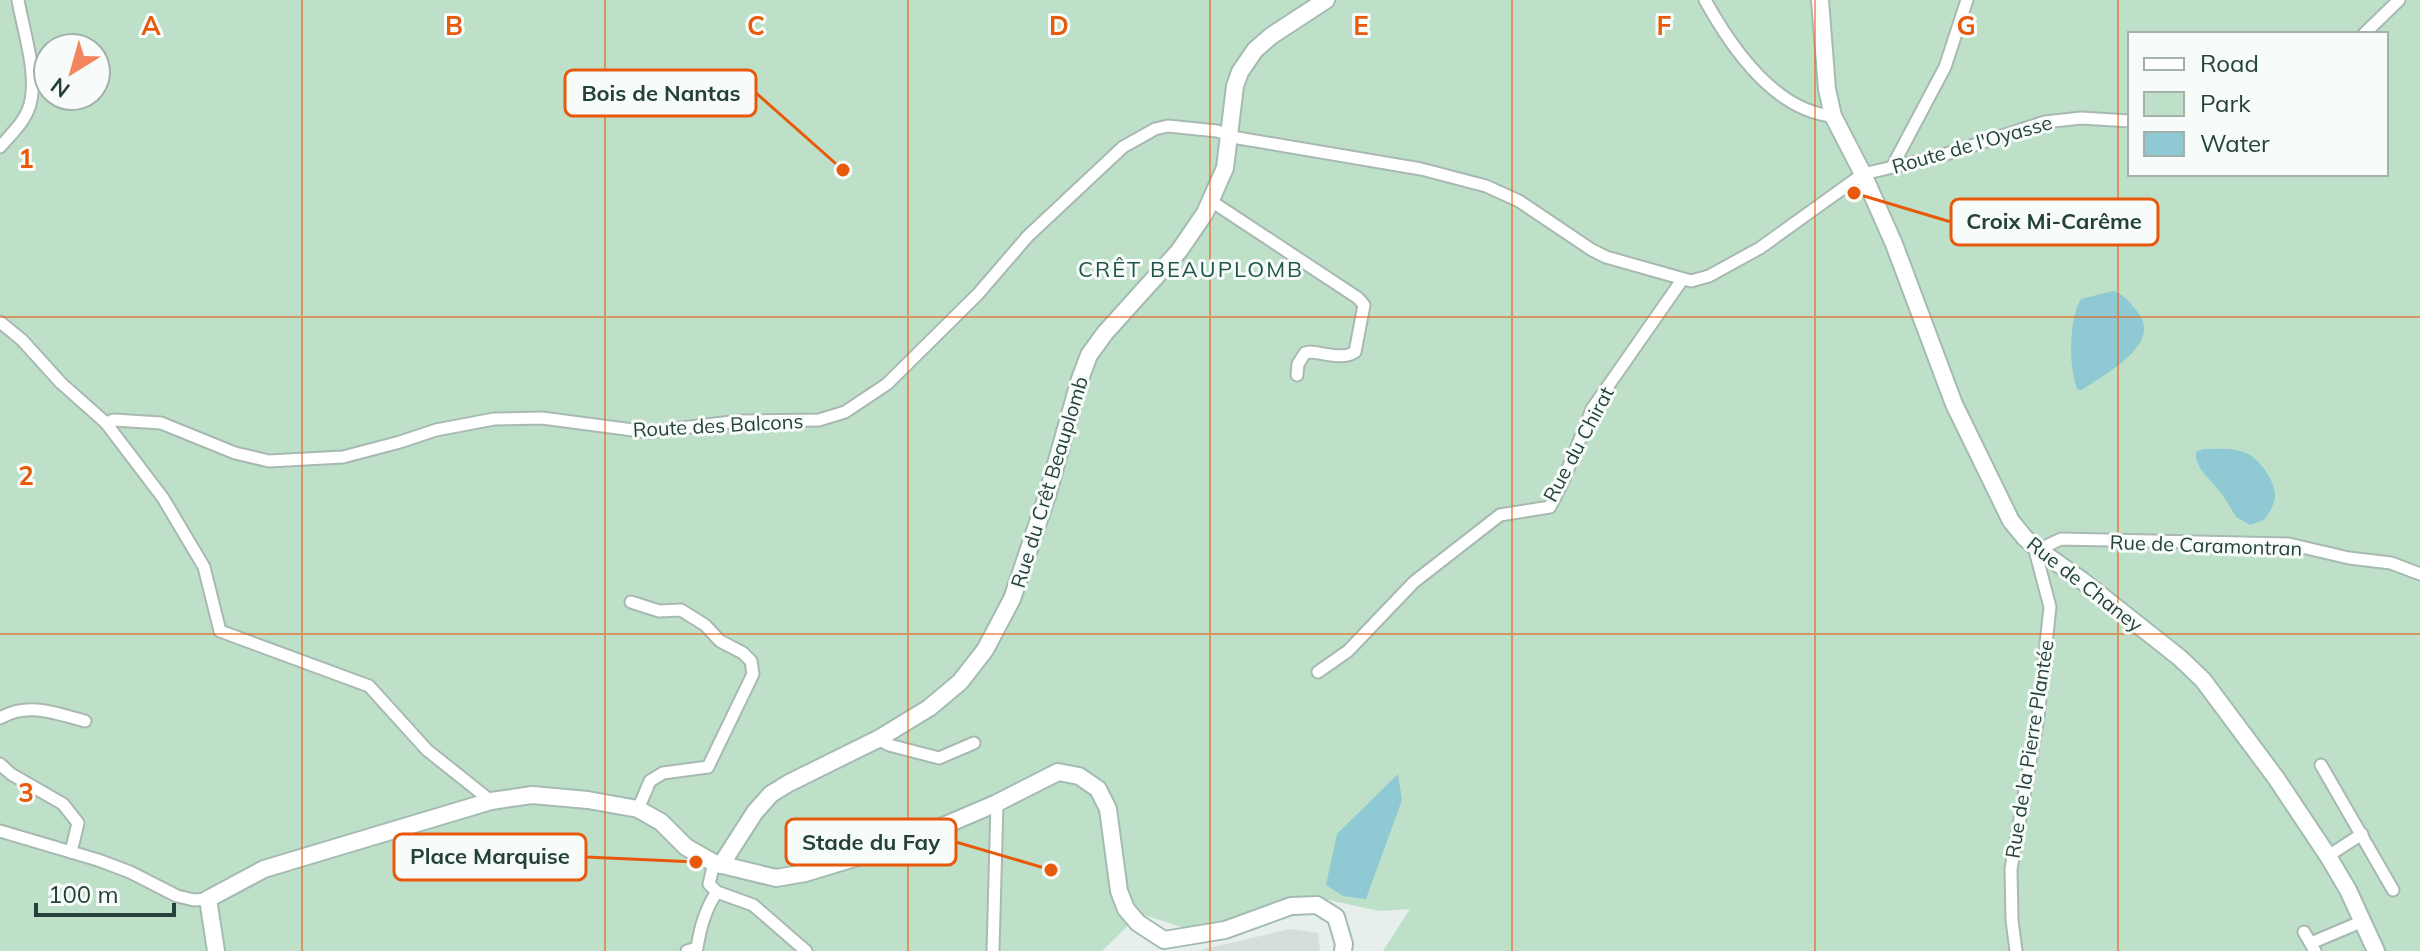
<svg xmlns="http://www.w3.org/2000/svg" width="2420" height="951" font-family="Mulish,sans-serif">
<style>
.built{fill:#d4dfda}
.green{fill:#bfe0c8;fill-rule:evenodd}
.water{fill:#8ec9d4}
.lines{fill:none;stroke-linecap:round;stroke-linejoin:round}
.street-casing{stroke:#a8b8b2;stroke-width:15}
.secondary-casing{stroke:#a4bbb3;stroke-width:20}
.street{stroke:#fff;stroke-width:11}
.secondary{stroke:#fff;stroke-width:16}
.grid{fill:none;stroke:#e8590c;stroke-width:2;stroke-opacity:0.55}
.labels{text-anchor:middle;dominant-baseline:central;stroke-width:6;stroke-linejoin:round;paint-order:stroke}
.street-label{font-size:20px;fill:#24423a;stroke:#f7fbf9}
.neighbourhood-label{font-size:22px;letter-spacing:2px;fill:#1f5548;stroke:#f7fbf9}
.grid-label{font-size:26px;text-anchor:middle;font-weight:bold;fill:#e8590c;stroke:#f7fbf9;stroke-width:6;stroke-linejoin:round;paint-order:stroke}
.leader{fill:none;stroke:#e8590c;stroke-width:3}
.callout-dot{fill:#e8590c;stroke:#f7fbf9;stroke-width:3}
.callout{fill:#f7fbf9;stroke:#e8590c;stroke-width:3}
.callout-label{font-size:22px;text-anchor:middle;font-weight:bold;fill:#24423a}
</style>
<rect width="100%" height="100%" fill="#e6efeb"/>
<path class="built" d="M1290,929L1318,933L1320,951H1196Z"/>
<path class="green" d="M0,0H2420V951H1383L1410,909L1379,911L1315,897L1195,931L1140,914L1102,951H0ZM2130,34H2386V174H2130ZM48,48H96V96H48Z"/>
<g class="water">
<path d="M2113,291C2124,294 2129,302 2137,311C2165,344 2103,375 2082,390H2078C2068,371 2069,317 2081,299Z"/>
<path d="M2203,449C2217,449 2235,447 2248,454C2260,460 2276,482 2275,497C2274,505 2269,514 2264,520L2250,525L2236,517L2222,494L2201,470L2196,459V452Z"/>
<path d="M1398,774L1402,800L1366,899L1343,896L1326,885L1337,834Z"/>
</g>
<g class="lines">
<g class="street-casing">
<g id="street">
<path d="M1705,0C1731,47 1775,111 1833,116"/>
<path d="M2364,34L2399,0"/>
<path d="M0,147C12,133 28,119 31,100C37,71 23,29 18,0"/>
<path d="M1892,167L1945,67L1967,0"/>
<path d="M1211,201L1358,298L1364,305L1355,352C1343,360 1325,353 1310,352L1305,353L1298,364L1297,375"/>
<path d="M0,322L22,340L61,383L106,423L163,498L204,567L220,631L369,686L427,750L491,801"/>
<path d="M106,423L114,420L161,423L235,453L269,461L343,457L400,442L436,430L494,419L542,418L648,432L740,421L819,420L845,412L887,384L978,294L1028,236L1123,147L1155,129L1168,126L1217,131L1238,138L1421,169L1486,186L1519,201L1592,250L1606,257L1691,281L1709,276L1760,248L1863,174L1940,156L2045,122L2081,118L2130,121"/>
<path d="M631,602L659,611L681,610L705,625L720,641L743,653L751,661L753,674L708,767L663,773L650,781L638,809"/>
<path d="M1318,672L1348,651L1414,582L1500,515L1550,507L1564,479L1592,409L1682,280"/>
<path d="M0,718C28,702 55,713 85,721"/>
<path d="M878,739L889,745L939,758L974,743"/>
<path d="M0,764L11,774L63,804L78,823L71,852"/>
<path d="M2321,765L2393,890"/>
<path d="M0,831L98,860L130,872L177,896L194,900L208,899"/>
<path d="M2328,856L2362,834"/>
<path d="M714,863L709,884L717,892L753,905L806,951"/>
<path d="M2304,932L2315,951"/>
<path d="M2311,943L2363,921"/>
<path d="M687,951L697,948C700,928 705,909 717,892"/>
<path d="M993,951L997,803"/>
<path d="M2016,951L2012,920L2011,869L2038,718L2050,607L2036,554L2044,547L2061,539L2289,544L2349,558L2391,563L2420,574"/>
</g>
</g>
<g class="secondary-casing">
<g id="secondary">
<path d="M1820,0L1827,89L1833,116L1863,174L1894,244L1954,404L2011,521L2025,538L2039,550L2084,582L2180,658L2203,680L2276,778L2328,856L2348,890L2376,951"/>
<path d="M721,865L755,812L771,794L789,783L878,739L929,708L960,682L985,650L1012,599L1047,496L1080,379L1089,355L1105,333L1179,251L1205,213L1225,168L1235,86L1240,72L1255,50L1271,36L1326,0"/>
<path d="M216,951L208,899L264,869L491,801L532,795L588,800L638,809L661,822L686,847L714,863L776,878L805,873L901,844L997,803L1058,772L1079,776L1098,789L1108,809L1119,891L1126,909L1138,923L1164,940L1225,930L1291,906L1317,905L1336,917L1344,944L1343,951"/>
</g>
</g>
<use href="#street" class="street"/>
<use href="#secondary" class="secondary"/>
</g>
<path class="grid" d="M302,0V951M605,0V951M908,0V951M1210,0V951M1512,0V951M1815,0V951M2118,0V951M0,317H2420M0,634H2420"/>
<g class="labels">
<g class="street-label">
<text transform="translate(1972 144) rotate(-16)">Route de l'Oyasse</text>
<text transform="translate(718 425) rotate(-3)">Route des Balcons</text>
<text transform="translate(1578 444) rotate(-62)">Rue du Chirat</text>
<text transform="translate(1049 482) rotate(-73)">Rue du Crêt Beauplomb</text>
<text transform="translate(2206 545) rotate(2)">Rue de Caramontran</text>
<text transform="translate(2085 584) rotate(38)">Rue de Chaney</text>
<text transform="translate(2029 749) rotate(-81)">Rue de la Pierre Plantée</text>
</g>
<g class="neighbourhood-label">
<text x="1191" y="269">CRÊT BEAUPLOMB</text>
</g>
</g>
<g class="grid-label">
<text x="151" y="35">A</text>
<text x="454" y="35">B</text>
<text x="756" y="35">C</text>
<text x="1059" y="35">D</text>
<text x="1361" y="35">E</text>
<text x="1664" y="35">F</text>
<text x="1966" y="35">G</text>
<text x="26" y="168">1</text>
<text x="26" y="485">2</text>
<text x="26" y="802">3</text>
</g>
<path class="leader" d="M843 170L756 93M1854 193L1951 222M1051 870L956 842M696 862L586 857"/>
<g class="callout-dot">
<circle cx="843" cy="170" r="8"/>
<circle cx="1854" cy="193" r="8"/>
<circle cx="1051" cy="870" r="8"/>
<circle cx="696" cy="862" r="8"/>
</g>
<g class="callout">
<rect x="565" y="70" width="191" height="46" rx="8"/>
<rect x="1951" y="199" width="207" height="46" rx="8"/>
<rect x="786" y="819" width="170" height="46" rx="8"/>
<rect x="394" y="834" width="192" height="46" rx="8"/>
</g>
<g class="callout-label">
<text x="661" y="101">Bois de Nantas</text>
<text x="2054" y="229">Croix Mi-Carême</text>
<text x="871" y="850">Stade du Fay</text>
<text x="490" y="864">Place Marquise</text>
</g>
<rect x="2128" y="32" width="260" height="144" fill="#f7fbf9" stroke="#a3b1ad" stroke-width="2"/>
<rect x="2144" y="58" width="40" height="12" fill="#ffffff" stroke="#a3b1ad" stroke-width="2"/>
<text x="2200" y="72" font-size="24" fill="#24423a">Road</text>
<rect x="2144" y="92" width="40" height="24" fill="#bfe0c8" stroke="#a3b1ad" stroke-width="2"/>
<text x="2200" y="112" font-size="24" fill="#24423a">Park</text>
<rect x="2144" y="132" width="40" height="24" fill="#8ec9d4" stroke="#a3b1ad" stroke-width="2"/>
<text x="2200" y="152" font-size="24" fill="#24423a">Water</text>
<g transform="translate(72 72) rotate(217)"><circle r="38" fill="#f7fbf9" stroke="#a3b1ad" stroke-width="2"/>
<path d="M0-6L14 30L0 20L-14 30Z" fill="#f4845f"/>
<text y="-12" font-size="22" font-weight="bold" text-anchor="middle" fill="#24423a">N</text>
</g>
<path d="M36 903v12h138v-12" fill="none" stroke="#24423a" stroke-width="4"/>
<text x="48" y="903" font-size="24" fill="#24423a" stroke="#f7fbf9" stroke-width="6" paint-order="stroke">100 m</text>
</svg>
